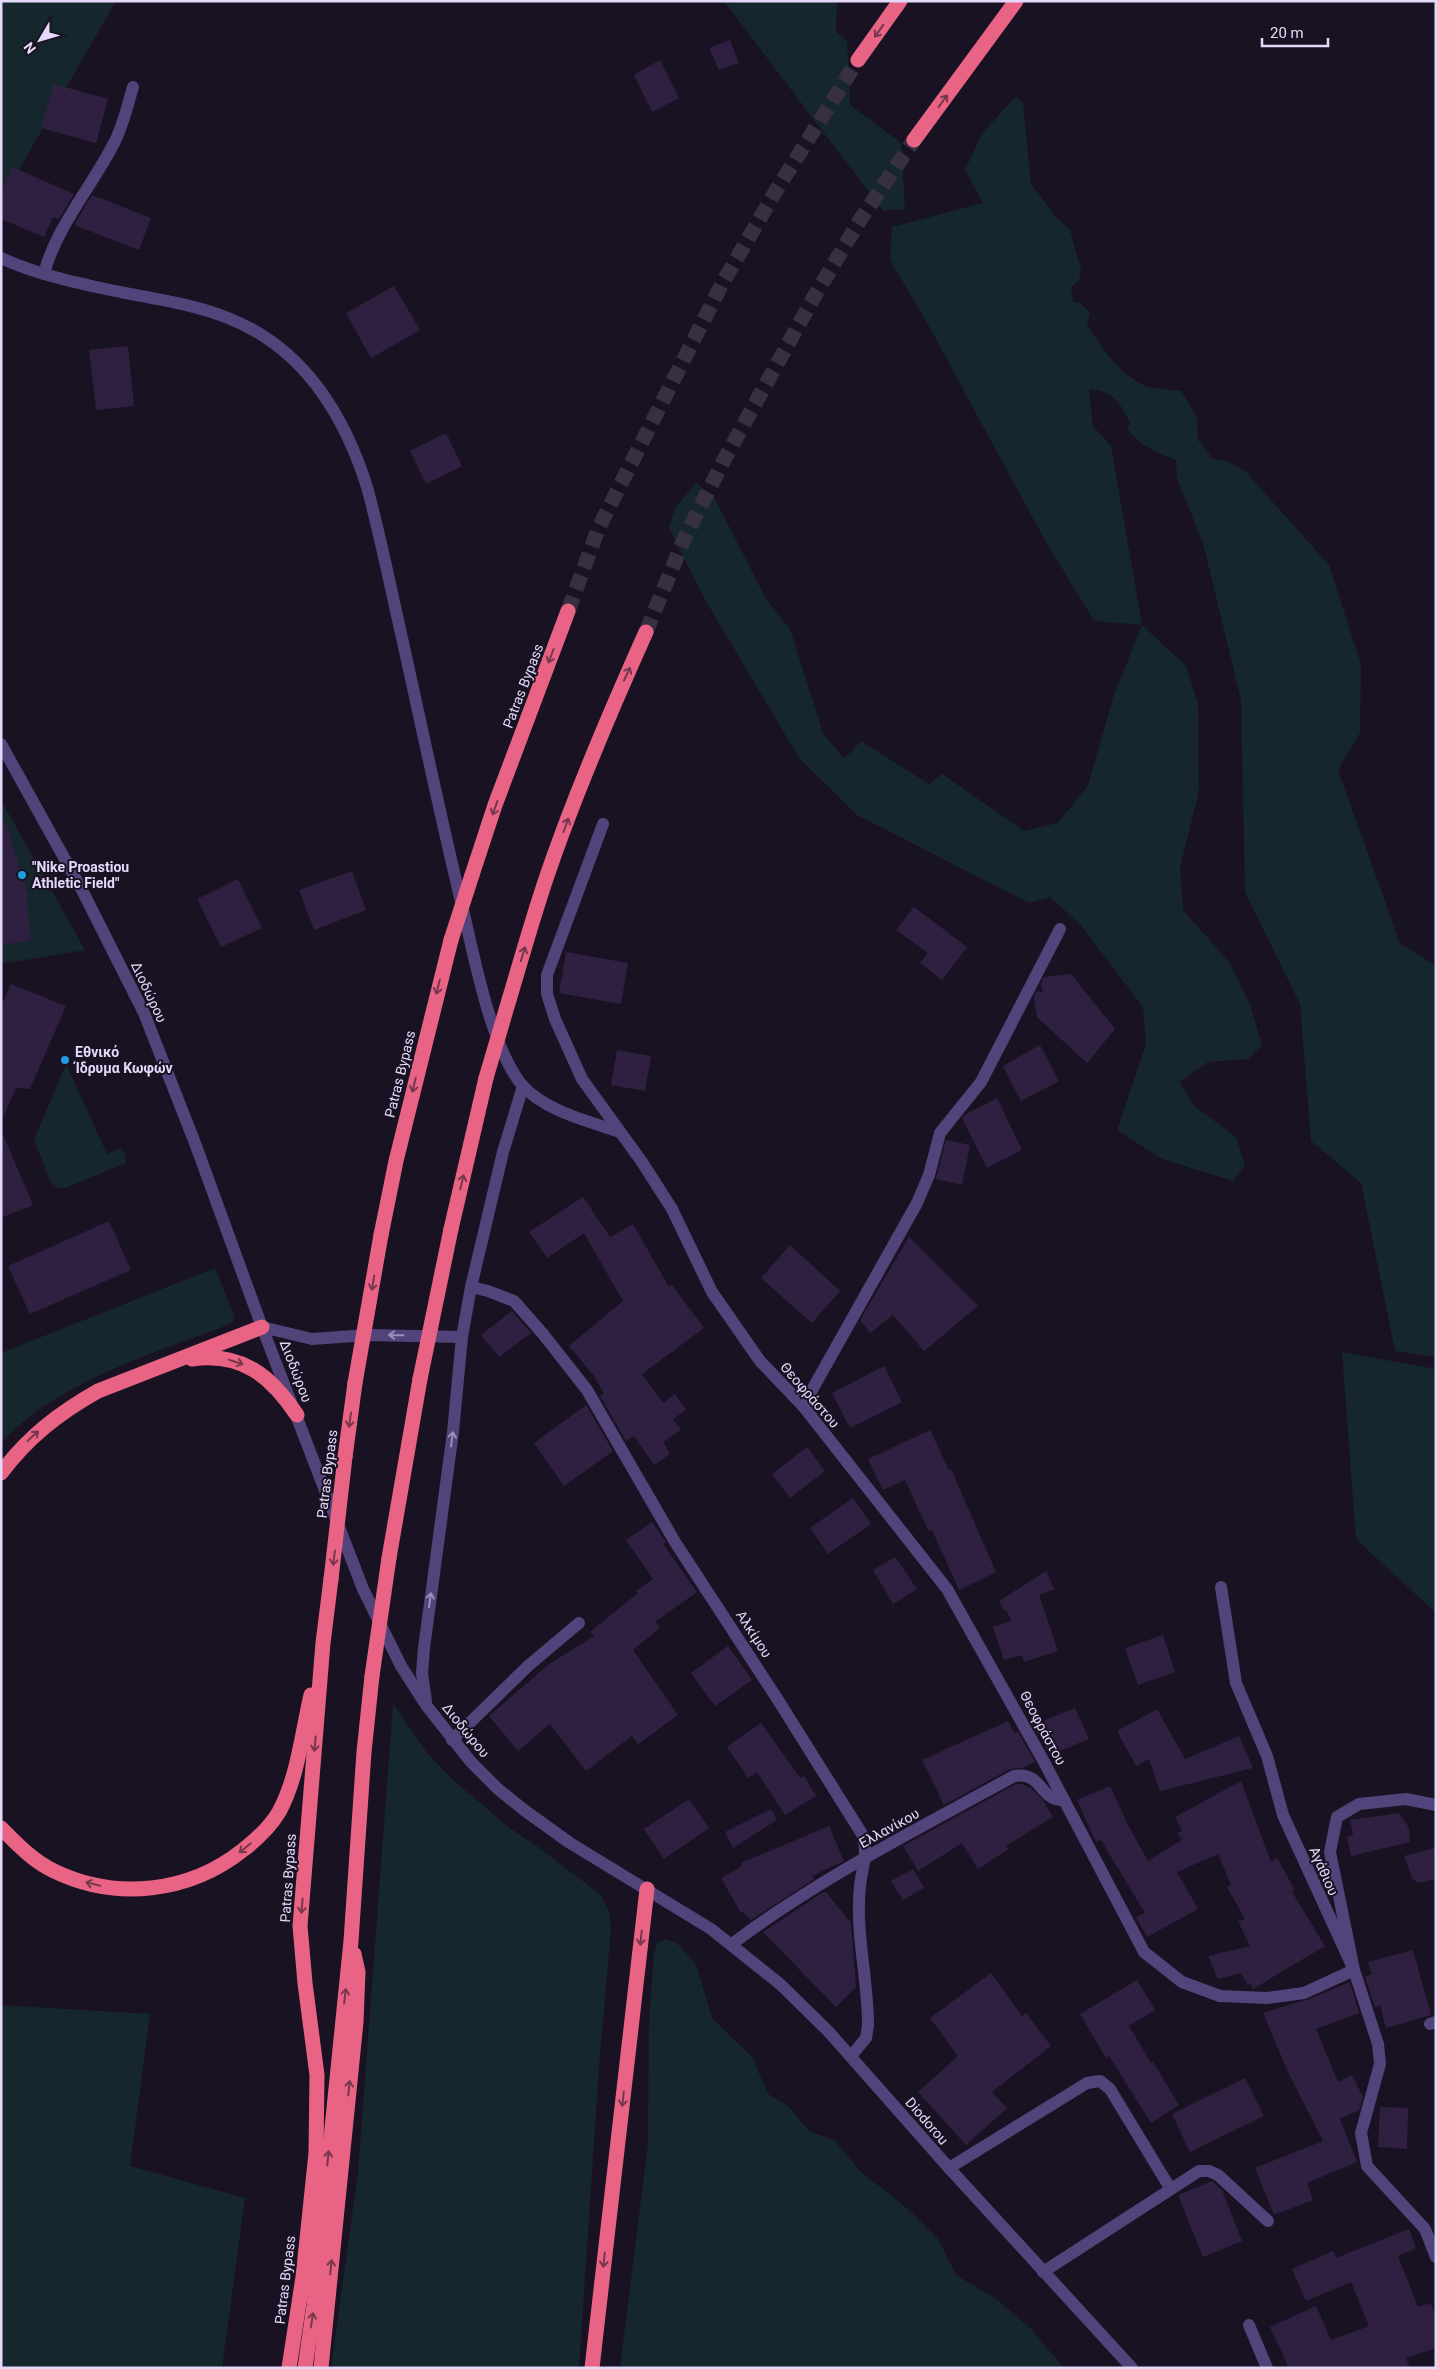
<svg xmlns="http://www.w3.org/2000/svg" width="1437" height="2369" font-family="Roboto,sans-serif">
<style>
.green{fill:#15272c}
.building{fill:#2f2041}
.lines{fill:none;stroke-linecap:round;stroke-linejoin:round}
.highway-tunnel{stroke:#373043;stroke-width:15;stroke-dasharray:15 8;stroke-linecap:butt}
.minor{stroke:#52437b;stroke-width:12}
.highway{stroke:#e96484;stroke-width:15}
.highway-bridge{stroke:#e96484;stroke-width:15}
.oneway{stroke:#77374f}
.oneway2{stroke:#9b8eba}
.poi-dot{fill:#1f9edf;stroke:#191223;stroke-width:2}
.labels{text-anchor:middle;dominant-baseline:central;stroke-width:4;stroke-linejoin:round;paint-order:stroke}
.street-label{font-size:14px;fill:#e4d9fa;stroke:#191223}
.poi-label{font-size:14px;font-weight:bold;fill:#e4d9fa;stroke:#191223;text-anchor:start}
</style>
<rect width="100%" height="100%" fill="#191223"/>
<g class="green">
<path d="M1,1H116L1,201Z"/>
<path d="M724,1H837L836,32L847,41L850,105L901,143L905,209L883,211Z"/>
<path d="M1015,97L1023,102L1031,183L1054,215L1070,230L1081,270L1079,280L1071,287L1073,302H1080L1090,313L1087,325C1104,349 1117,373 1146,386C1156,390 1170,389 1181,391L1197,416L1198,440L1213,459L1229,462L1246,472L1329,565L1361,664L1360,733L1338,770L1400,943L1436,966V1357L1395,1351L1361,1183L1311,1141L1300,1004L1245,892L1241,700L1203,543L1177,478L1176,460C1156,453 1141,446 1127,429L1130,423C1119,401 1114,392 1089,389L1093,426L1111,446L1142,625L1186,666L1198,704L1199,791L1180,867L1183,910L1230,963L1251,1007L1262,1045L1248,1059L1208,1062L1180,1082L1193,1105L1236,1137L1245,1165L1233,1181L1162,1159L1117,1130L1146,1044L1143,1007L1080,924L1050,897L1029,903L857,815L799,758L703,596L669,528L675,508L696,483L714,497L766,599L790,629L823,733L844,759L861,741L929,784L942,774L1024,831L1058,823L1088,785L1114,695L1142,625L1094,621L1042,535L925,319L890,260L892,227L983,203L965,170L981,135Z"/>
<path d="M1,800L85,950L1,964Z"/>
<path d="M66,1064L107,1154L120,1148L125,1154L126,1163L65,1188H58L51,1183L34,1140Z"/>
<path d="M215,1268L235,1318L230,1324C150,1355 63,1379 1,1442V1353Z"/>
<path d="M1342,1352L1436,1369V1613L1356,1539Z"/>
<path d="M393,1704L428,1754L451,1778L507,1826L538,1847L601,1895L609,1912L611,1929L599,2067L579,2368H331L358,2173Z"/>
<path d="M666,1939L677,1943L696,1964L712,2018L752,2057L768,2094L787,2105L809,2131L834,2140L860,2171L908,2209L938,2239L956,2275L998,2300L1032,2330L1064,2368H620L648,2144L649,2020L654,1953L658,1942Z"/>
<path d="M1,2005L150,2014L130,2166L245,2198L222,2368H1Z"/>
</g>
<g class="building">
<path d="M730,40L739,63L719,70L709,48Z"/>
<path d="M660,60L679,98L652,112L634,75Z"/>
<path d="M54,84L108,99L96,143L41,128Z"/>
<path d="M12,167L74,194L59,219L53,217L44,237L1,219V192Z"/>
<path d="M92,195L151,218L139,250L74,225Z"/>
<path d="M394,286L420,330L371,358L346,313Z"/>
<path d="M128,346L134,406L96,410L89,350Z"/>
<path d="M446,433L462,466L426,484L410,451Z"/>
<path d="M5,822L25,884L31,940L1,945V823Z"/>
<path d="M352,871L366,910L314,930L299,890Z"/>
<path d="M238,879L262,928L221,947L197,899Z"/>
<path d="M914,907L967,947L942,980L920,963L928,953L896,930Z"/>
<path d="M566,952L628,963L621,1004L559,993Z"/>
<path d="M1071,974L1115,1029L1087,1063L1037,1017L1034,997L1037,991L1043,992L1041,984L1044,977Z"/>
<path d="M11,984L66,1006L30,1089L16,1088L1,1122V1006Z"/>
<path d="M1040,1045L1059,1081L1021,1101L1003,1066Z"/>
<path d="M617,1050L651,1056L645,1091L611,1085Z"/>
<path d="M997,1098L1022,1150L987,1168L962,1118L966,1114Z"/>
<path d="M1,1130L33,1205L1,1218Z"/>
<path d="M946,1140L970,1145L962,1185L936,1179Z"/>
<path d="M583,1197L610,1237L633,1224L669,1287L672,1285L704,1328L642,1374L663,1403L675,1394L686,1410L673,1419L681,1430L663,1442L670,1454L654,1465L634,1436L626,1441L600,1396L604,1393L594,1376L569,1346L623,1301L584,1233L547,1258L529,1232Z"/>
<path d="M109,1221L131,1270L30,1314L8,1266Z"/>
<path d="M909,1237L978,1306L924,1351L893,1315L870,1333L860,1320Z"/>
<path d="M790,1245L840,1291L812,1323L761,1278Z"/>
<path d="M512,1311L531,1333L499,1357L481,1335Z"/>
<path d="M884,1366L902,1402L850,1428L832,1393Z"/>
<path d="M586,1405L613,1451L564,1486L534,1443Z"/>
<path d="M930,1430L949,1470L951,1469L996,1572L959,1590L932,1530L929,1532L905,1480L883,1490L868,1459Z"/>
<path d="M807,1447L825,1471L790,1498L772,1474Z"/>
<path d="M853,1498L871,1524L828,1554L810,1528Z"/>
<path d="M652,1522L666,1542L663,1544L697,1592L655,1622L660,1628L633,1650L678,1715L638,1744L632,1736L586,1771L550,1724L518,1751L489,1716L549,1664L594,1636L590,1632L638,1593L636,1591L653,1579L626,1540Z"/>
<path d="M895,1557L917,1589L893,1604L873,1570Z"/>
<path d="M1046,1571L1054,1589L1039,1595L1058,1651L1024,1662L1022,1655L1004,1660L993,1627L1011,1621L1006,1610L1004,1611L999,1601Z"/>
<path d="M1163,1635L1175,1672L1138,1685L1125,1648Z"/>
<path d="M728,1646L752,1680L715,1706L691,1673Z"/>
<path d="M1075,1708L1089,1739L1050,1755L1033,1725Z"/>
<path d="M1157,1709L1185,1759L1239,1736L1253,1768L1160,1791L1149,1759L1136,1766L1117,1731Z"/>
<path d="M1008,1721L1014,1733L1018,1732L1035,1762L1022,1768L1010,1769L944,1805L922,1760Z"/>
<path d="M761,1723L800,1778L804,1776L816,1796L785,1815L757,1772L748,1778L727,1747Z"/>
<path d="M1241,1781L1271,1862L1277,1858L1295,1890L1292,1892L1325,1946L1253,1989L1250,1983L1247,1984L1241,1973L1218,1979L1208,1956L1250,1946L1238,1921L1245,1919L1227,1887L1231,1885L1218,1854L1177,1872L1198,1909L1147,1937L1136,1917L1145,1913L1101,1840L1096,1842L1077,1800L1110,1786L1129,1827L1148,1861L1182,1840L1177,1833L1182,1831L1175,1817Z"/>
<path d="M1016,1784H1022L1031,1788L1043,1800L1053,1817L1006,1846L1009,1849L978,1869L962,1843L918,1871L903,1846Z"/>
<path d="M689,1799L709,1828L664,1859L644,1829Z"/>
<path d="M771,1809L777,1820L733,1848L725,1832Z"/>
<path d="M1399,1813L1409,1828L1410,1842L1351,1856L1347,1837L1353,1835L1350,1820Z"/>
<path d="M829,1826L844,1861L812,1876L814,1879L751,1920L743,1912L741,1913L721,1878L742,1866L741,1863Z"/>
<path d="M1436,1848V1879L1418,1883L1412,1878L1404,1856Z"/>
<path d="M913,1869L924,1888L903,1900L891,1881Z"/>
<path d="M825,1891L851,1923L856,1987L836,2007L763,1932Z"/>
<path d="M1413,1950L1431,2015L1386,2028L1380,2005L1375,2007L1365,1977L1372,1974L1368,1962Z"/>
<path d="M991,1973L1022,2016L1026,2013L1051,2046L992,2092L1007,2108L966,2145L918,2092L958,2056L930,2018Z"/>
<path d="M1137,1980L1155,2010L1129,2026L1151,2063L1153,2062L1179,2105L1151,2123L1109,2056L1106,2058L1080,2014Z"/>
<path d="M1350,1982L1359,2013L1316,2029L1338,2082L1352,2075L1363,2097L1359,2110L1340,2119L1357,2162L1307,2183L1313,2200L1274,2215L1255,2168L1323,2141L1288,2072L1263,2013L1294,2003L1307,2000Z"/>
<path d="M1245,2078L1264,2116L1190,2152L1172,2114Z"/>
<path d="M1380,2107L1408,2108L1407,2149L1378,2147Z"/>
<path d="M1212,2181L1222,2190L1242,2241L1203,2257L1178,2195Z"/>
<path d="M1409,2229L1416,2248L1398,2256L1418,2307L1431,2303L1436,2318V2348L1406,2358L1410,2368H1289L1270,2327L1316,2306L1331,2340L1369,2326L1351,2282L1306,2301L1292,2269L1333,2251L1336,2258Z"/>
</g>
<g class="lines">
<g class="highway-tunnel">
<path d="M568,611L599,527L723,282L777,189L858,60"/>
<path d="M646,632L685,537L724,460L814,297L860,220L914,140"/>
</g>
<g class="minor">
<path d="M1,258C36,274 73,282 110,290C149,298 191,303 228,318C302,347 344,414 367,487C379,531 388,575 398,620C420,718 440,816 464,914C475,961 492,1049 522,1085C545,1111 588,1121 620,1132"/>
<path d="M44,274C55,229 92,186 113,145C123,127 127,107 133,87"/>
<path d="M1,744L82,890L144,1013L195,1143L262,1327L363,1589L401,1666L426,1705L471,1762L498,1789L524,1810L570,1843L711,1929L780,1984L828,2031L949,2168L1132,2368"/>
<path d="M603,824L547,975V994L555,1019L582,1079L642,1162L672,1209L712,1292L760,1361L803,1406L947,1589L1043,1760L1144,1952L1182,1982L1220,1996L1267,1998L1304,1993L1354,1970L1330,1852L1337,1817L1359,1804L1406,1799L1436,1805"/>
<path d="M471,1287L488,1291L514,1301L543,1334L587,1390L675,1542L778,1700L862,1834C869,1852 862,1867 860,1886C855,1933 868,1978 868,2025L866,2038L851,2056"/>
<path d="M262,1327L312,1339L367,1335L462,1337"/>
<path d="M803,1406L917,1203L929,1175L940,1133L981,1082L1060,929"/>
<path d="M1221,1587L1236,1683L1267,1756L1283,1815L1354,1970L1378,2044L1380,2064L1361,2133L1367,2166L1425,2229L1436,2257"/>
<path d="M426,1701L422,1673L424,1648L453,1432L462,1337L471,1287L503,1152L523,1086"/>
<path d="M452,1740L528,1666L579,1623"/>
<path d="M732,1944C819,1878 918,1829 1014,1776C1043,1771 1039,1801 1064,1800"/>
<path d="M1430,2024L1436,2022"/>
<path d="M949,2168L1087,2083L1100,2081L1110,2089L1170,2188"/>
<path d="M1043,2272L1199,2171H1209L1218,2175L1268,2221"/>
<path d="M1249,2325L1267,2368"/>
</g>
<g class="highway">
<path d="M858,60L900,1"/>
<path d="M914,140L1016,1"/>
<path d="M472,875L495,805L568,611"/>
<path d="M509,1000C522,957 534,913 549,870C577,789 611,710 646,632"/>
<path d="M451,1229L486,1078"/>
<path d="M381,1235L396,1161L451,940"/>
<path d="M192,1359C242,1352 271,1376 297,1415"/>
<path d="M345,1457L355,1383"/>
<path d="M1,1473C28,1437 59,1413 98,1391L262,1327"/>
<path d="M389,1558L420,1379"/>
<path d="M1,1828C17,1844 33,1861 54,1871C116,1901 189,1893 243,1850C256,1840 270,1827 279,1812C298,1777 302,1733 311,1695"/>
<path d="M289,2368L303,2277L316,2153L317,2075L305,1983L300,1926L323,1643L331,1579"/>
<path d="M305,2368L314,2305L351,1941L364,1752L372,1676"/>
<path d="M321,2368L356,2022L358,1972L354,1954"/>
<path d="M592,2368L647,1889"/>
</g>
<g class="highway-bridge">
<path d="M451,940L472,875"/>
<path d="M486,1078L509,1000"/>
<path d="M420,1379L451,1229"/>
<path d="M355,1383L381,1235"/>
<path d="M331,1579L345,1457"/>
<path d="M372,1676L389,1558"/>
</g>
</g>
<defs><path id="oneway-shaft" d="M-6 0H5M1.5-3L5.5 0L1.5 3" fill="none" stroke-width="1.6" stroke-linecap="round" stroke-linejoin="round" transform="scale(1.25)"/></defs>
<g class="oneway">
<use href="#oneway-shaft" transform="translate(879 31) rotate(125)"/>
<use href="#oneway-shaft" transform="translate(943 101) rotate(-54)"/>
<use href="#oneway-shaft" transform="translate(551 656) rotate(111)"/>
<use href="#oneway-shaft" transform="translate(627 674) rotate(-65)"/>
<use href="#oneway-shaft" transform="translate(495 808) rotate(109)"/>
<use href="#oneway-shaft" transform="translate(566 825) rotate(-70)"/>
<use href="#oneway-shaft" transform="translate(523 954) rotate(-73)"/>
<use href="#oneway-shaft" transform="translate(438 987) rotate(104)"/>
<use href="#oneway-shaft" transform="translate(414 1085) rotate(104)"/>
<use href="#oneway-shaft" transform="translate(462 1182) rotate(-77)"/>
<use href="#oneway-shaft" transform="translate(373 1283) rotate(100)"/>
<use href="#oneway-shaft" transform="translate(236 1362) rotate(18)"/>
<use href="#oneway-shaft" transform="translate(350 1420) rotate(98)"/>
<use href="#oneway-shaft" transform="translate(33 1436) rotate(-42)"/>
<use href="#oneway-shaft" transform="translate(334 1558) rotate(97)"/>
<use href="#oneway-shaft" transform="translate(315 1744) rotate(95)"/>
<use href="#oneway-shaft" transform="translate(245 1848) rotate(141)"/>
<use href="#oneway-shaft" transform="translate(93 1884) rotate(-167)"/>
<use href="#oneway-shaft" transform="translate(302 1906) rotate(95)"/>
<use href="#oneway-shaft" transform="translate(641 1938) rotate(96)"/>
<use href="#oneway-shaft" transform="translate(345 1996) rotate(-83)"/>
<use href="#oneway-shaft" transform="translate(349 2088) rotate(-84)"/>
<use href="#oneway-shaft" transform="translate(623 2099) rotate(96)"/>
<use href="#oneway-shaft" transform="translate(328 2158) rotate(-84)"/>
<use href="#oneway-shaft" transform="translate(604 2260) rotate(96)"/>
<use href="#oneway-shaft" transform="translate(331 2267) rotate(-84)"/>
<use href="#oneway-shaft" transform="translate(312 2320) rotate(-81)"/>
</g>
<g class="oneway2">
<use href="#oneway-shaft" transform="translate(396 1335) rotate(-179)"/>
<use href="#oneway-shaft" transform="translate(452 1439) rotate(-82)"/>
<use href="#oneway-shaft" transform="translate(430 1600) rotate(-82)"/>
</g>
<g class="poi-dot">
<circle cx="22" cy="875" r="5"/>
<circle cx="65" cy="1060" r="5"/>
</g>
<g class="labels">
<g class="street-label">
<text transform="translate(523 686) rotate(-69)">Patras Bypass</text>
<text transform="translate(149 992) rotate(65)">Διοδώρου</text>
<text transform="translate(400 1074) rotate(-76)">Patras Bypass</text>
<text transform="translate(296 1371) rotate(69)">Διοδώρου</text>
<text transform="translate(810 1395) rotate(49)">Θεοφράστου</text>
<text transform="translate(327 1474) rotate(-83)">Patras Bypass</text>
<text transform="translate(754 1634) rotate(57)">Αλκίμου</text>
<text transform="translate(1043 1728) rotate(62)">Θεοφράστου</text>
<text transform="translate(466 1730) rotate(51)">Διοδώρου</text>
<text transform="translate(889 1828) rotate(-29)">Ελλανίκου</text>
<text transform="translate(1324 1871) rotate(66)">Αγάθιου</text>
<text transform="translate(288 1878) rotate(-86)">Patras Bypass</text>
<text transform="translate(927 2121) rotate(49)">Diodorou</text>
<text transform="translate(285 2280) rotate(-83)">Patras Bypass</text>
</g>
<g class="poi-label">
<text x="32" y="867">"Nike Proastiou<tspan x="32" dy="16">Athletic Field"</tspan></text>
<text x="75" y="1052">Εθνικό<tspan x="75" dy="16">Ίδρυμα Κωφών</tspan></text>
</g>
</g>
<rect width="1437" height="2369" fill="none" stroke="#e4d9fa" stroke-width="5"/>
<g transform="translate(40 40) rotate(232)" stroke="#191223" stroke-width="4" paint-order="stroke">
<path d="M0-4L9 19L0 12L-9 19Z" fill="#e4d9fa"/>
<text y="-8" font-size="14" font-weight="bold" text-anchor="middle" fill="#e4d9fa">N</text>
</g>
<path d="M1262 38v8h66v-8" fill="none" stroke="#e4d9fa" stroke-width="2.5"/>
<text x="1270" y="38" font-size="15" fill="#e4d9fa" stroke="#191223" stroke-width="4" paint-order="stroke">20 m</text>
</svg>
